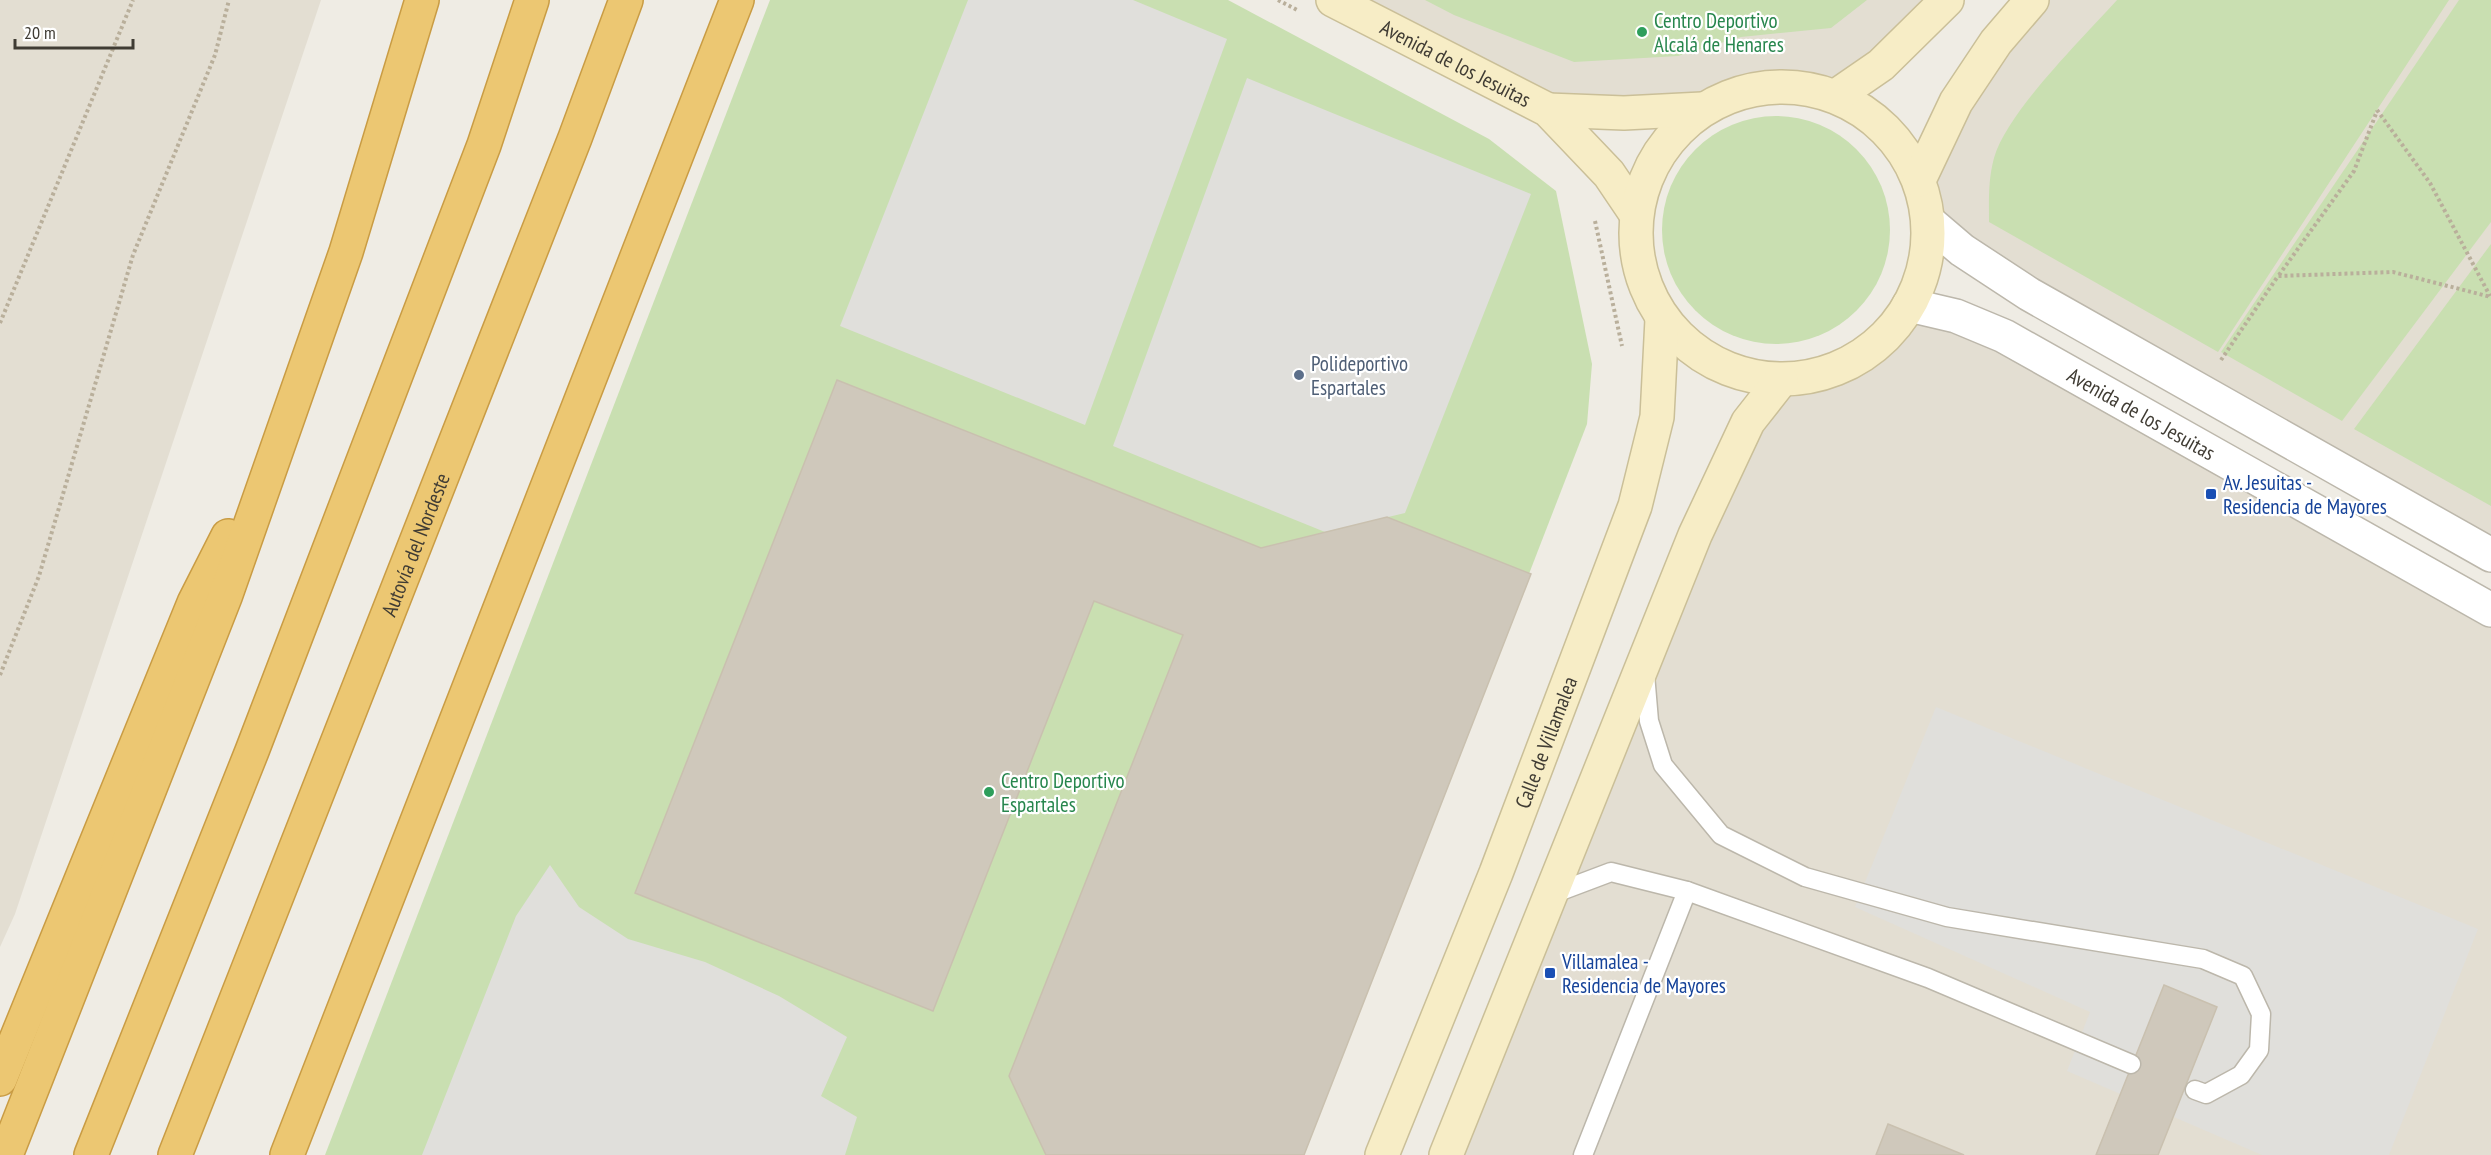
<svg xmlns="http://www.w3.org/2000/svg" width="2491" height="1155" font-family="'PT Sans Narrow',sans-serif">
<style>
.residential{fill:#e3ded2}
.green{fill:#c9dfb1}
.parking{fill:#e0dfdb}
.building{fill:#cfc8bb;stroke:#c9c0af;stroke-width:1.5}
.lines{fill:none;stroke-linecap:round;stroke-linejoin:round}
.lane-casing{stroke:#bcb7ab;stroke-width:21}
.street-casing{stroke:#bcb7ab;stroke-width:36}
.secondary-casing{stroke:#cabf98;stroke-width:36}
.highway-casing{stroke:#c99c44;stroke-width:36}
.path{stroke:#b9af9b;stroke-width:4;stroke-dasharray:3 3;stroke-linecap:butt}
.lane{stroke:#fff;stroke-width:18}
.street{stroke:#fff;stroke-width:33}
.secondary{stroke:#f7edc6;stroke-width:33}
.highway{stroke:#ecc772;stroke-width:33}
.leisure-dot{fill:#2e9e5b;stroke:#fff;stroke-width:2}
.service-dot{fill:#5c6f8a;stroke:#fff;stroke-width:2}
.transit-dot{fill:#1a4fb4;stroke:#fff;stroke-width:2}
.labels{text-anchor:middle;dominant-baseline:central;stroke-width:4.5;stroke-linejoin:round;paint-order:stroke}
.leisure-label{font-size:21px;fill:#27864d;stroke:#fff;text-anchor:start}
.street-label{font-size:21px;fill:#403c34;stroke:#fff}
.service-label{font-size:21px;fill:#4e5e75;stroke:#fff;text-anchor:start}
.transit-label{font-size:21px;fill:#164399;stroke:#fff;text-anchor:start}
</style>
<rect width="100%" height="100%" fill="#efece4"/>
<g class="residential">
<path d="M0,0H321L15,914L0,947Z"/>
<path d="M1333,0H1947L1836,96L1791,86L1743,91L1702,109L1548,110Z"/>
<path d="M2032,0H2491V555L1928,221L1919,180Z"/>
<path d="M1909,305L1956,316L2491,610V1155H1446L1550,895L1781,380L1821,374L1859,358L1893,329Z"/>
</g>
<g class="green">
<path d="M770,0H1228L1489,139L1556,191L1592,364L1587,424L1304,1155H325Z"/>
<path d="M1425,0H1867L1831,28L1741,37L1678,56L1574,62L1454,15Z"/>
<path d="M2117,0H2449L2218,352L1989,222C1989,200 1988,180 1994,158C2007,112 2083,38 2117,0Z"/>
<path d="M2459,0H2491V222L2342,421L2221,352Z"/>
<circle cx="1776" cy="230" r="114"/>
<path d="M2491,244V506L2354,429Z"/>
</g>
<g class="parking">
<path d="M968,0H1133L1227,39L1085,425L840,326Z"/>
<path d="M1247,78L1531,194L1405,513L1325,532L1113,446Z"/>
<path d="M1936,707L2478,929L2389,1155H2262L2067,1071L2090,1012L1855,907Z"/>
<path d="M550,865L579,907L628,939L705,962L779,996L847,1037L821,1096L857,1117L845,1155H422L516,916Z"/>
</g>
<g class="building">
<path d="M837,380L1261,548L1387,517L1531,574L1304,1155H1046L1009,1076L1183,635L1094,601L933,1011L635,893Z"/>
<path d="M2164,985L2217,1007L2158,1155H2096Z"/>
<path d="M1888,1124L1964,1155H1876Z"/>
</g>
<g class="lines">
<g class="lane-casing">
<g id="lane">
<path d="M1645,674L1649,721L1663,765L1721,835L1805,877L1947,917L2203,959L2243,976L2261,1014L2259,1050L2241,1075L2206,1094L2195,1090"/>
<path d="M1550,895L1611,872L1687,891L1928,978L2131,1064"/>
<path d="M1583,1155L1687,891"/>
</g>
</g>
<g class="street-casing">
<g id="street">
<path d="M1928,221L1962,250L2029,294L2491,555"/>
<path id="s1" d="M1909,305L1956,316L2004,336L2491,610"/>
</g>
</g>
<g class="secondary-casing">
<g id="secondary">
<path id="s2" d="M1333,0L1548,110L1609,174L1636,214"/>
<circle cx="1782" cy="233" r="146"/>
<path d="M1836,96L1881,65L1947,0"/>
<path d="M1548,110L1624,113L1702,109"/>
<path d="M1919,180L1956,102L1996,42L2032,0"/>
<path id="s3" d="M1382,1155L1496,873L1635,506L1657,417L1662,319"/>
<path d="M1446,1155L1695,535L1748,422L1781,380"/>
</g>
</g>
<g class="highway-casing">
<g id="highway">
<path d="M0,1079L194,603L228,536"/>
<path d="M6,1155L225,597L346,252L422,0"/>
<path d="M91,1155L252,751L484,145L532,0"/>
<path id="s4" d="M175,1155L575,138L626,0"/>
<path d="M287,1155L737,0"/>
</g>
</g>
<g class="path">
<path d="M1278,0L1299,11"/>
<path d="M2377,110L2430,183L2490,296"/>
<path d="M1595,221L1622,346"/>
<path d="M2279,275L2354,171L2377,111"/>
<path d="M0,323L133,0"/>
<path d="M2221,360L2278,276L2393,272L2491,297"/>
<path d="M0,675L39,576L133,255L215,55L229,0"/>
</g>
<use href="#lane" class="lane"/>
<use href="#street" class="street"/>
<use href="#secondary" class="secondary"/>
<use href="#highway" class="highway"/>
</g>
<g class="leisure-dot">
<circle cx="1642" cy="32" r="6"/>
<circle cx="989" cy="792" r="6"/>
</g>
<circle class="service-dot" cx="1299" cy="375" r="6"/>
<g class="transit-dot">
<rect x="2205" y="488" width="12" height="12" rx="3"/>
<rect x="1544" y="967" width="12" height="12" rx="3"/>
</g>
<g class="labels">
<g class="leisure-label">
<text x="1654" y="20">Centro Deportivo<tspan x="1654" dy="24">Alcalá de Henares</tspan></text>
<text x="1001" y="780">Centro Deportivo<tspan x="1001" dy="24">Espartales</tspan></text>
</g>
<g class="street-label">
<text stroke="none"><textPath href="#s2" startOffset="138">Avenida de los Jesuitas</textPath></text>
<text stroke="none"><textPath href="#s1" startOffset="258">Avenida de los Jesuitas</textPath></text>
<text stroke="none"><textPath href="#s4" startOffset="656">Autovía del Nordeste</textPath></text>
<text stroke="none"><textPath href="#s3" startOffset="444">Calle de Villamalea</textPath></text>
</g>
<g class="service-label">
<text x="1311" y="363">Polideportivo<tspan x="1311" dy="24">Espartales</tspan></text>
</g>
<g class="transit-label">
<text x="2223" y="482">Av. Jesuitas -<tspan x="2223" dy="24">Residencia de Mayores</tspan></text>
<text x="1562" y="961">Villamalea -<tspan x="1562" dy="24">Residencia de Mayores</tspan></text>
</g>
</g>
<path d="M15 39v9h118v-9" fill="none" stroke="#403c34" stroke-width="3"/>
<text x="24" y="39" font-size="18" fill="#403c34" stroke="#ffffff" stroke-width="4.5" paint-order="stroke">20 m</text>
</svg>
